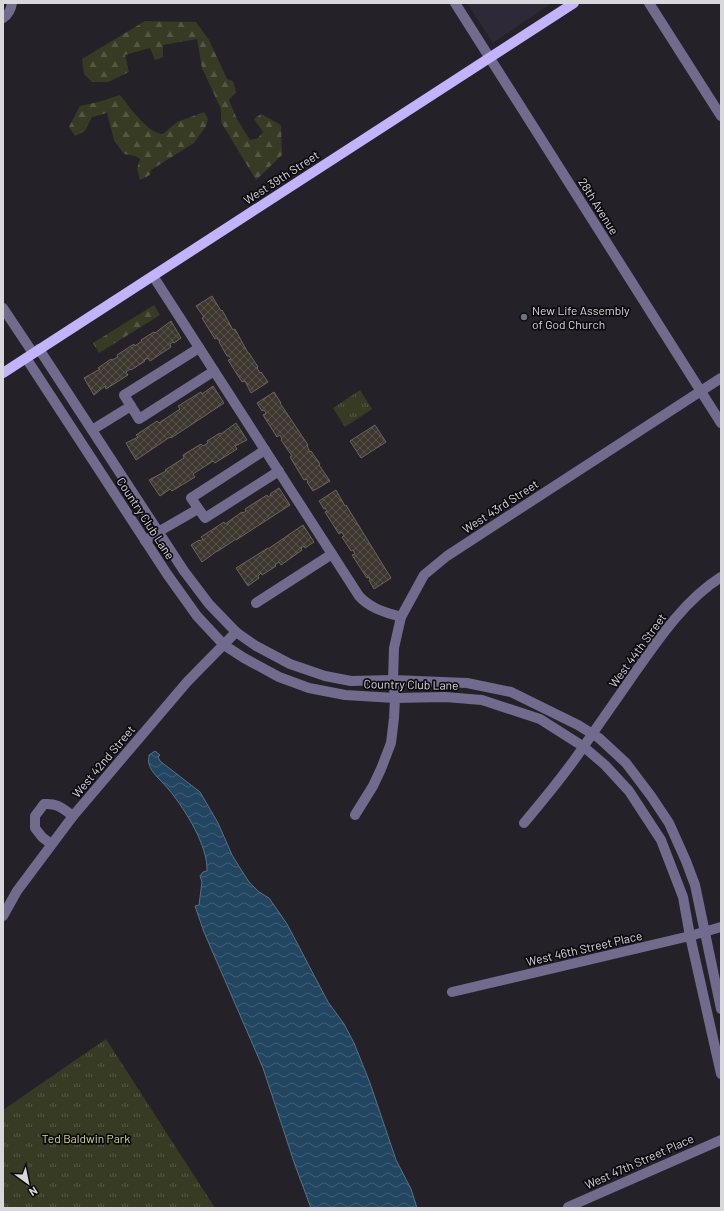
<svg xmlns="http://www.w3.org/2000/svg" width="724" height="1211" font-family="Barlow,sans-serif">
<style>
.built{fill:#2d2936}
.forest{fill:url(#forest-firs)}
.park{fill:url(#park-tufts)}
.water{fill:url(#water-waves);stroke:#597286}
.building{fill:url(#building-cross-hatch);stroke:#6c655c}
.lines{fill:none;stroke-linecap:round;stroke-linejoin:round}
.minor{stroke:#716b8e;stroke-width:10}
.major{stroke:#c2b3fc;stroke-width:10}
.worship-dot{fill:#6b7280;stroke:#0d0b0f;stroke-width:1.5}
.labels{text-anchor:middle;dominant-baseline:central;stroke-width:3.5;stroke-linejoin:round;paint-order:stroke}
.street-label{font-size:12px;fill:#d8d7dc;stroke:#0d0b0f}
.poi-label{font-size:12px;fill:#d8d7dc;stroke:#0d0b0f;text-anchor:start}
.park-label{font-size:12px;fill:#ced792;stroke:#0d0b0f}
</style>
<defs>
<pattern id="forest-firs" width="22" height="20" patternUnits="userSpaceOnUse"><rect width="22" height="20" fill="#383b24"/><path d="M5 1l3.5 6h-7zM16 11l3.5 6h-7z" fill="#545743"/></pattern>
<pattern id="park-tufts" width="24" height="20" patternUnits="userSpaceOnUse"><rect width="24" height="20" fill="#383b24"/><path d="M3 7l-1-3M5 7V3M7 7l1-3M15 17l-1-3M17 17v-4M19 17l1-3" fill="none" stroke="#545743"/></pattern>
<pattern id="water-waves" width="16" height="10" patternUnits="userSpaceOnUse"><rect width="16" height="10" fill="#224661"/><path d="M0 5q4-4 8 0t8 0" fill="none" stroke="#416077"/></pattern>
<pattern id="building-cross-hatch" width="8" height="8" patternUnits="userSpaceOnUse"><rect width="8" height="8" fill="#3d372f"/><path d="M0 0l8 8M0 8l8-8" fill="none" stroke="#58534d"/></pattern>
</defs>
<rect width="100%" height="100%" fill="#242129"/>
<path class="built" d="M467,3H552L493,43Z"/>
<g class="forest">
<path d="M145,21L196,22L209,40L227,79L233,81L236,92L229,100L237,119L250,140L258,138L263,132L254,119L261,114L281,125L282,155L256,180L221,122V109L202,68L197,39L163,45V57L155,60L150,48L125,55L129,72L108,82H92L84,74L82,59Z"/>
<path d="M120,95C129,106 148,134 163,134L177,122L204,112L208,119L206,126L194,143L151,170L150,175L140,180L137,169L140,159L135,156L124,154L114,140L107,113L92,117L85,131L75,136L69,127L80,106L98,102Z"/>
<path d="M154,305L160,315L99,353L93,343Z"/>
</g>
<g class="park">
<path d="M360,390L372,409L345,427L333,408Z"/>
<path d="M106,1039L215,1208H3V1110Z"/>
</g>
<path class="water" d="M155,751L160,755L158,757L160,761L200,792L218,823L232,855L240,868L249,882L259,892L269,898L287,924L328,1002L344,1024L354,1043L370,1083L396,1160L411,1189L417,1208H311L295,1165L263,1068L204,932L195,906L199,905L202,882L200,876L203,872L207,871C208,846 186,811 170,791C164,783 151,773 149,764C148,762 149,758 149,755Z"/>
<g class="building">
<path d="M212,296L221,311L222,310L233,330L235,329L248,353H249L258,367L257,368L260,373L261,372L268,382L251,393L245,381L242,382L228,360L231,359L229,356H227L219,342H220L217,338L215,339L202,318L204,317L196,306Z"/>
<path d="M171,321L181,338L174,343L173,342L170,344L171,347L150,361L148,358L144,360L145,361L131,370L130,369L126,372L128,375L106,389L105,386L94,395L84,378L100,369L98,368L111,359L112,360L118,357L117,355L134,344L135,346L142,341L141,340L154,332L155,333Z"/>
<path d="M213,386L224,403L171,438L170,437L136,460L126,443L138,437L136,435L157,421L159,423L180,409L178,406L201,392L202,394Z"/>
<path d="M274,392L281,403H280L308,445L307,446L310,452L311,451L320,464L319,465L330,481L313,491L307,482H308L307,479L304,480L290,457L292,456L281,440L282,439L280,435L277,437L263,415L266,413L264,410L262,411L257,403Z"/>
<path d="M236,423L247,440L235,446L237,449L215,463L213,461L193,474L195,477L172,491L170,489L160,496L149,480L166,471L165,470L184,458L183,455L201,444L203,446L208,443L207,441L220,433L221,434Z"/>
<path d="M375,425L386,442L361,458L350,441Z"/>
<path d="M279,488L290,505L236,540V539L218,551H217L202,562L191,545L199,540L200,541L203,539L201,537L224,522L225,524L242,512L243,513L246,511L245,509L267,495L268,497L271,495L270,494Z"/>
<path d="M336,490L345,506L346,505L391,578L374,589L369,580H370L369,577L367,578L352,555L355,554L353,550L351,551L342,537L344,536L342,532L339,534L325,512L327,511L325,508L324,509L319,501Z"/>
<path d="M303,525L314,542L305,548L304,546L301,548L302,550L281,565L279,562L275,565L276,566L262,575L261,573L258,576L259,578L248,586L236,568L268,548V549Z"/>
</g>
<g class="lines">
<g class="minor">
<path d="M455,3L721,423"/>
<path d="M649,3L721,116"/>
<path d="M3,18C9,14 11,10 12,3"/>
<path d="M153,276L359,596C371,609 385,612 401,617"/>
<path d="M3,308L33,353"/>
<path d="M199,348L124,395L139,419L214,371"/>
<path d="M39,349L184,571L209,604L236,632L256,646L290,664L325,676L351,681L393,680L467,683L511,692L578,725L599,738L626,763L651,796L669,823L686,861L695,885L721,1009"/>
<path d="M26,358L167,574L197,616L224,645L244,658L279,677L309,688L345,695L395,698L445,697L482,700L540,719L584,747L605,765L629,791L661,840L683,897L690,936L721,1074"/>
<path d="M92,430L131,406"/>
<path d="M265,450L191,498L205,518L279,471"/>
<path d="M145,541L158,532L198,509"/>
<path d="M256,603L332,554"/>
<path d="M355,815L373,786L381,769L391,743L394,718L395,698L393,680L394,648L401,617L424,575L447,556L721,378"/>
<path d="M524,823C545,798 566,773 584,746C601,721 619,696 636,671C660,637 685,600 721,577"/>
<path d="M51,844L42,837L35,828V816L44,804C58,803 62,808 73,816"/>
<path d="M3,916L17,891L73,816L187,682L236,632"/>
<path d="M452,992L690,936L721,927"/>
<path d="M568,1207L721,1140"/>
</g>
<path class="major" d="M3,373L574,3"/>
</g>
<circle class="worship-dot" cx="524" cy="317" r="4"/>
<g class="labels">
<g class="street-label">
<text transform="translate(281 177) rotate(-33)">West 39th Street</text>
<text transform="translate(599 206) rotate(58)">28th Avenue</text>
<text transform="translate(500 506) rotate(-33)">West 43rd Street</text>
<text transform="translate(146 518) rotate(57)">Country Club Lane</text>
<text transform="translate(637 650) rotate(-54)">West 44th Street</text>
<text transform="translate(411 684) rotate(1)">Country Club Lane</text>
<text transform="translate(103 761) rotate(-50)">West 42nd Street</text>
<text transform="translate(584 948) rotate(-13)">West 46th Street Place</text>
<text transform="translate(639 1161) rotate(-24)">West 47th Street Place</text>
</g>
<g class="poi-label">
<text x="532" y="310">New Life Assembly<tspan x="532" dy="14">of God Church</tspan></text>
</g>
<g class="park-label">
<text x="86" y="1138">Ted Baldwin Park</text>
</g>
</g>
<rect width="724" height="1211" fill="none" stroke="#d8d7dc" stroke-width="8"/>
<g transform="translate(28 1183) rotate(147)" stroke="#0d0b0f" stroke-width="3" paint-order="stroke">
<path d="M0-3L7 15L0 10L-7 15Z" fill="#d8d7dc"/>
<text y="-6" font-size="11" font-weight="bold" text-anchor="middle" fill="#d8d7dc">N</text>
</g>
</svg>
